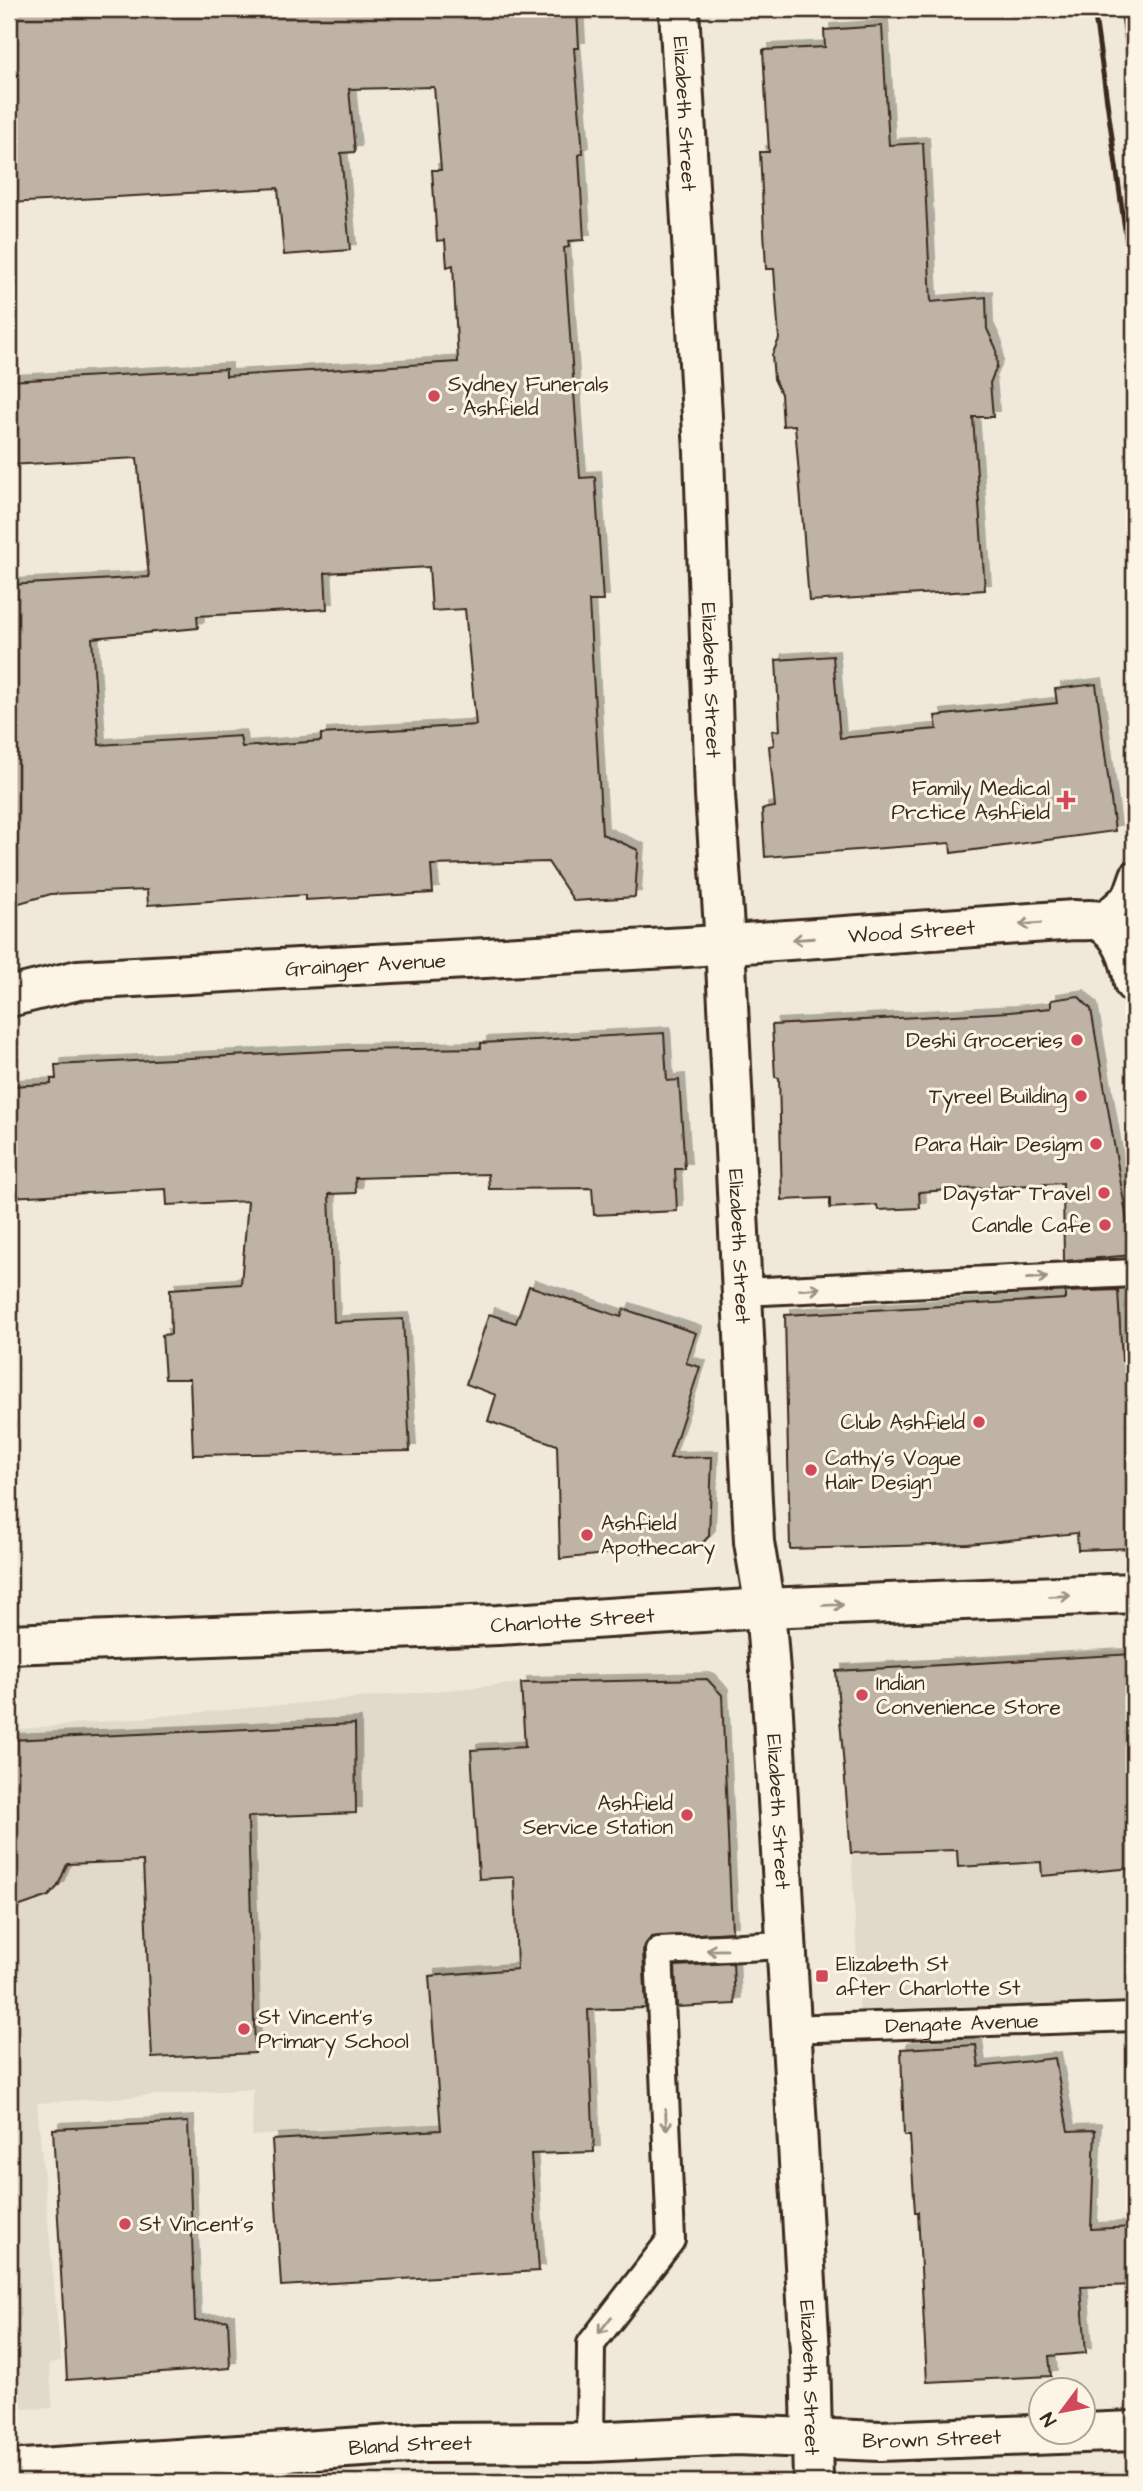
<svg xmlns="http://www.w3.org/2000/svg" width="1143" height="2491" font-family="'Architects Daughter',sans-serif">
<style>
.built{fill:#e1d9c9}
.building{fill:#beb3a4;stroke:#3b2a1e;stroke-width:2;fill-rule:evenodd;filter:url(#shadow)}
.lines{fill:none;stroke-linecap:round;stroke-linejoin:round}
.service-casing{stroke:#3b2a1e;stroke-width:32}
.minor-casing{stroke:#3b2a1e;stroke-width:44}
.tertiary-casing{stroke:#3b2a1e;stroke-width:44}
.secondary-casing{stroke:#3b2a1e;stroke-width:44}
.service{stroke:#fcf5e5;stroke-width:26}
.minor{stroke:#fcf5e5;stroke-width:38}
.tertiary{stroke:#fcf5e5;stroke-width:38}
.secondary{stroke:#fcf5e5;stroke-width:38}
.rail{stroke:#3b2a1e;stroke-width:5}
.oneway{stroke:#9c9082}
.poi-dot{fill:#d1495b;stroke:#fcf5e5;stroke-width:2.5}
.labels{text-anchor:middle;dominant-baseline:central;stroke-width:6;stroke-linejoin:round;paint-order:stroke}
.street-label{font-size:21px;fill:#3b2a1e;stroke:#fcf5e5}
.poi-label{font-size:21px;fill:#3b2a1e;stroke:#fcf5e5;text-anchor:end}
</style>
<defs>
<filter id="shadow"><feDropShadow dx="6" dy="-6" stdDeviation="0" flood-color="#0004"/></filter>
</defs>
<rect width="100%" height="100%" fill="#f0e9d9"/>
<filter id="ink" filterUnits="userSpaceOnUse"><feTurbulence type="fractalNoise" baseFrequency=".0143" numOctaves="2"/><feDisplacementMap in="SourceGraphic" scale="14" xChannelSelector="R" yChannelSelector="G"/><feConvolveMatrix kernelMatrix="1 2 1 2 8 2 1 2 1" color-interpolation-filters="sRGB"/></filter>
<g filter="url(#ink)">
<g class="built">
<path d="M1134,1650V2001L860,2016L841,1663Z"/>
<path d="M521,1683L532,1892L517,1966L477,1969L484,2120L252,2136L253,2089L37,2103L61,2361L49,2364L53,2408L9,2409V1730Z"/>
</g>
<g class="building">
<path d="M9,9H577L579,48H574L583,153L579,155L584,240L568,241L569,247L564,248L580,478L595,477L603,601H589L602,834L638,850L635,897L574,901L548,862L431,865L433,893L305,900V895L148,905L147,890L51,894L9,906V585L149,577L137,458L9,465V381L226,369V376L458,362L453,265L447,267L445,240L437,241L432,170H441L434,87L349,89L355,152L341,153L350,250L284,255L278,188L9,203ZM429,567L432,611L465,609L476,725L321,734V741L242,747L240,736L99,745L92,638L198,628L197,616L327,609L325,573Z"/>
<path d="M882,26L889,145L923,143L931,302L986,297L987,329L996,348L997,366L990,383L993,417H973L985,590L809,601L795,425L783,426L781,394L774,379L772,355L779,339L774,269H766L760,152H769L763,50L825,47L824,30Z"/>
<path d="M833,656L840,738L937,729L935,716L1057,703L1055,689L1096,684L1115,831L951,853L950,843L765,857L762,809L775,807L769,746L774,745L772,731L780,730L776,660Z"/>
<path d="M1078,996L1091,1009L1133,1255L1064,1261L1063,1183L919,1192L920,1208L878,1210L877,1205L830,1208V1198L782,1200L779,1078L775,1077L772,1025L1009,1012L1051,1008V1000Z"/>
<path d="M664,1033L667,1081L679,1080L685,1169H675L677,1211L594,1215L592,1188L489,1189L488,1174L355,1178L356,1193L329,1194L334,1322L403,1319L410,1451L193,1455L190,1379H165L162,1335L171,1334L170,1289L241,1284L248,1201L167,1205L166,1189L9,1197V1086L51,1084V1079H56L55,1065L348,1050L481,1048V1043Z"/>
<path d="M529,1286L621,1317L624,1309L696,1333L686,1363L700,1367L670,1458L712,1457L709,1536L697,1549L641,1553V1550L560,1559L557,1445L488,1421L496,1395L466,1384L489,1314L516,1323Z"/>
<path d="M1118,1290L1122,1361L1134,1360V1548L1078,1550L1077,1533L968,1544L790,1549L785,1315L1065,1299V1292Z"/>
<path d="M1134,1654V1868L1042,1876L1041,1862L958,1867L957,1850L851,1853L836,1671Z"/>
<path d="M707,1679L722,1695L732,1932L651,1937L643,1951L646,2008L588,2010L594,2152L531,2154L539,2271L281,2286L272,2140L441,2130L429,1976L517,1969L514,1877L479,1879L471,1750L525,1747L521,1683Z"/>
<path d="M355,1724L356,1813L248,1817L255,2053L152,2058L143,1861L67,1864L58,1886L49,1896L9,1910V1740Z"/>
<path d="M733,1963L735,2004L677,2007L675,1966Z"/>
<path d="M976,2045L979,2067L1055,2058L1068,2131L1095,2130L1091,2229L1134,2227V2285L1081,2287L1086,2353L1049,2356L1051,2376L927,2382L918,2212H915L910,2136H904L901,2049Z"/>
<path d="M188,2122L195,2321L228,2320L230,2368L67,2380L53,2129Z"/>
</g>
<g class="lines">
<g class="service-casing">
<g id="service">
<path d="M1098,921L1127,895L1134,875"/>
<path d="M742,1292L1134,1273"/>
<path id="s1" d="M789,2029L1134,2017"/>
<path d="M590,2442L591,2344L671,2240L659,1951L785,1945"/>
</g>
</g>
<g class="minor-casing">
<g id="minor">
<path id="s2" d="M9,997L78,980L687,947L1075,920C1082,921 1092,919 1098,921C1122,930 1131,961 1134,983"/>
<path id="s3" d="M9,1644L498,1625L765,1608L1134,1593"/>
</g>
</g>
<g class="tertiary-casing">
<g id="tertiary">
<path id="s4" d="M9,2470L424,2443L590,2442L737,2435L880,2441L1134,2431"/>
</g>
</g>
<g class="secondary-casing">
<g id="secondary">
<path id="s5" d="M679,9L704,452L715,795L725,943L754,1542L765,1608L772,1697L810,2352L813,2482"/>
</g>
</g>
<use href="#service" class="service"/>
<use href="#minor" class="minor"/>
<use href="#tertiary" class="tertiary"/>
<use href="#secondary" class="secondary"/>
<g class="rail">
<path d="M1094,9L1134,294"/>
<path d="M1122,9L1134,92"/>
</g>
</g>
<defs><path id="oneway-shaft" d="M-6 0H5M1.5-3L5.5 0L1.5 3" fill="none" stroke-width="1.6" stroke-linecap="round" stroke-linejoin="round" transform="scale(1.75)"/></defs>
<g class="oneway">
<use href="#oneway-shaft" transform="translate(1030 924) rotate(176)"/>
<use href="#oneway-shaft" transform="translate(803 939) rotate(176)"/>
<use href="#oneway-shaft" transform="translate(1037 1278) rotate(-3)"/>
<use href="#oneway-shaft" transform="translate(810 1289) rotate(-3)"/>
<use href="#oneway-shaft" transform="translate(1060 1596) rotate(-2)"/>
<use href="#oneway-shaft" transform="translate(833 1605) rotate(-2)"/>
<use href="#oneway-shaft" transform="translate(717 1950) rotate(179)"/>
<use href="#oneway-shaft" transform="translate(666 2120) rotate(88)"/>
<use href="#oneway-shaft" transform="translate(605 2325) rotate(128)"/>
</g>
</g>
<g class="poi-dot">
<circle cx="434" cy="396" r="7"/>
<path d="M1062.5 789.5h7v7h7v7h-7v7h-7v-7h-7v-7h7z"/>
<circle cx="1077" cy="1040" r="7"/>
<circle cx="1081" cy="1096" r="7"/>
<circle cx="1096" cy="1144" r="7"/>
<circle cx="1104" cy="1193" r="7"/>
<circle cx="1105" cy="1225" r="7"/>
<circle cx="979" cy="1422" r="7"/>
<circle cx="811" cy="1470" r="7"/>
<circle cx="587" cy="1535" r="7"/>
<circle cx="862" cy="1695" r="7"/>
<circle cx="687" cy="1815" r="7"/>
<rect x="815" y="1969" width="14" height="14" rx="3.5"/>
<circle cx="244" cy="2029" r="7"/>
<circle cx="125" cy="2224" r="7"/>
</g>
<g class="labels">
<g class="street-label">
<text stroke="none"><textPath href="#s5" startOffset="105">Elizabeth Street</textPath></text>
<text stroke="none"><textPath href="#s5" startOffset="672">Elizabeth Street</textPath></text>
<text stroke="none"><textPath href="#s2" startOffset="906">Wood Street</textPath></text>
<text stroke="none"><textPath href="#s2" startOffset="359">Grainger Avenue</textPath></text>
<text stroke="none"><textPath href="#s5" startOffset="1239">Elizabeth Street</textPath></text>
<text stroke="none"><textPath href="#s3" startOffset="564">Charlotte Street</textPath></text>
<text stroke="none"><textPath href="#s5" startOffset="1806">Elizabeth Street</textPath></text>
<text stroke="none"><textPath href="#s1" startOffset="173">Dengate Avenue</textPath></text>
<text stroke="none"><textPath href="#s5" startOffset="2373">Elizabeth Street</textPath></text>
<text stroke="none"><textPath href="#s4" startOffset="924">Brown Street</textPath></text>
<text stroke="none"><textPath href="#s4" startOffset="402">Bland Street</textPath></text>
</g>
<g class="poi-label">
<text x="448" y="384" text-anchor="start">Sydney Funerals<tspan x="448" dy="24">- Ashfield</tspan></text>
<text x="1050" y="788">Family Medical<tspan x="1050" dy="24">Prctice Ashfield</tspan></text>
<text x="1063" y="1040">Deshi Groceries</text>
<text x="1067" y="1096">Tyreel Building</text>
<text x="1082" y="1144">Para Hair Desigm</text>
<text x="1090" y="1193">Daystar Travel</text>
<text x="1091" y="1225">Candle Cafe</text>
<text x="965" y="1422">Club Ashfield</text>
<text x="825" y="1458" text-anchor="start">Cathy's Vogue<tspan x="825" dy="24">Hair Design</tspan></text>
<text x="601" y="1523" text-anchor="start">Ashfield<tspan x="601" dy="24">Apothecary</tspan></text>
<text x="876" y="1683" text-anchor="start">Indian<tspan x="876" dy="24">Convenience Store</tspan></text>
<text x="673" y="1803">Ashfield<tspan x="673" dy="24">Service Station</tspan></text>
<text x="836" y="1964" text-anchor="start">Elizabeth St<tspan x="836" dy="24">after Charlotte St</tspan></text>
<text x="258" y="2017" text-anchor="start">St Vincent's<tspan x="258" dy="24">Primary School</tspan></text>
<text x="139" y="2224" text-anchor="start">St Vincent's</text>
</g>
</g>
<rect width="1143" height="2491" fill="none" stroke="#fcf5e5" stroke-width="35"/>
<rect x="18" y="18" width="1108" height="2456" fill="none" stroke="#3b2a1e" stroke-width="2.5" filter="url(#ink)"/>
<g transform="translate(1062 2411) rotate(238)"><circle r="33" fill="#fcf5e5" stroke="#afa495" stroke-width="2"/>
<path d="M0-5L12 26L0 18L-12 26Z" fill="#d1495b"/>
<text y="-10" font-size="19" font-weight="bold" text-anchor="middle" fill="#3b2a1e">N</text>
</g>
</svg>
